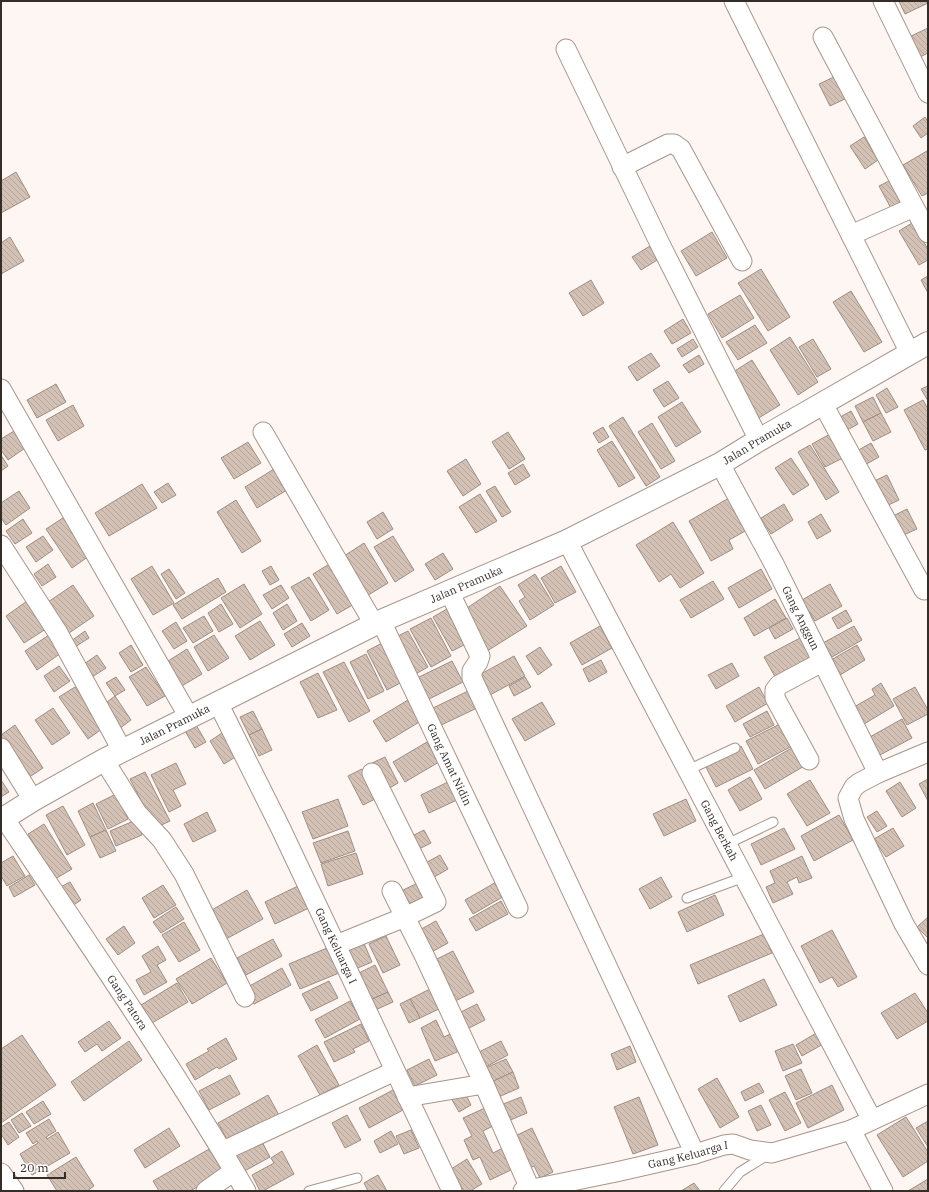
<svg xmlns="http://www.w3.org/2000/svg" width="929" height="1192" font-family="'IBM Plex Serif',serif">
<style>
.building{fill:url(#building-back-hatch);stroke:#9f8e83}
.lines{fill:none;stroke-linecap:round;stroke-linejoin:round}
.lane-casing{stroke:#a7968b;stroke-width:11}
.street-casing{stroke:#a7968b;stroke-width:21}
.secondary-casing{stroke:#a7968b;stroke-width:24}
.lane{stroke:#fff;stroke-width:9}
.street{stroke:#fff;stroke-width:19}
.secondary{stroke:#fff;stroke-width:22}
.labels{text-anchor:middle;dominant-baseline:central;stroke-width:3.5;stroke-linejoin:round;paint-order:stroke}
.street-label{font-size:11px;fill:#342d28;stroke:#fff}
</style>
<defs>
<pattern id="building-back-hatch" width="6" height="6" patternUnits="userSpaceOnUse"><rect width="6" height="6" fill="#d3c1b6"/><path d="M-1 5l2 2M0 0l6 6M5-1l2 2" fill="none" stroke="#b6a69c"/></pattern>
</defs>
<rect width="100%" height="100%" fill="#fef6f2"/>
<g class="building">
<path d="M899,1H928V3L905,14Z"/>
<path d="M928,28V53L916,59L905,39Z"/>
<path d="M836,76L847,98L830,106L819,84Z"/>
<path d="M925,117L928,122V133L921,138L913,126Z"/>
<path d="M864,137L878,160L865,169L850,146Z"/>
<path d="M927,151L928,152V193L922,196L903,165Z"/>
<path d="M16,172L30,197L1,213V181Z"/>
<path d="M893,179L906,204L892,210L879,186Z"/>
<path d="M912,223L928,249V260L919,265L899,231Z"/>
<path d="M712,232L727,258L696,276L681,251Z"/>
<path d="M10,237L24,261L1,274V243Z"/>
<path d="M650,246L659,259L641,270L632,257Z"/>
<path d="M761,269L790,317L768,331L738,283Z"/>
<path d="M928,276V293L921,280Z"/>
<path d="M591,280L604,303L583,316L569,293Z"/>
<path d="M851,291L882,342L864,352L833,302Z"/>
<path d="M740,295L754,318L722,338L708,314Z"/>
<path d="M683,319L691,333L672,344L664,331Z"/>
<path d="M755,325L767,343L738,360L726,342Z"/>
<path d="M790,337L818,382L798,395L770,350Z"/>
<path d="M693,339L698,347L682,357L677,349Z"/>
<path d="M813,339L831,369L817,377L799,347Z"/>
<path d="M651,353L660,366L637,381L628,367Z"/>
<path d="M699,355L704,364L689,373L683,365Z"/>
<path d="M752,360L780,405L757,419L730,374Z"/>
<path d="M668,381L679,398L664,407L653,390Z"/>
<path d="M56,384L66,402L37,418L27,400Z"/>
<path d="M928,386V401L921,389Z"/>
<path d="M887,388L898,407L886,413L876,395Z"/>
<path d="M873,397L881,413L863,422L855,406Z"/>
<path d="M923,400L928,409V449L925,450L904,410Z"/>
<path d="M682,402L701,432L676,447L658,417Z"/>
<path d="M73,405L84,426L58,441L46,420Z"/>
<path d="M851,411L858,424L842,433L835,420Z"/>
<path d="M881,413L891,432L873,441L863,422Z"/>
<path d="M623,417L660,477L646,486L609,426Z"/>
<path d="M652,423L675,461L661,469L638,432Z"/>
<path d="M603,427L609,437L599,443L593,433Z"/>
<path d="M14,431L25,448L8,460L1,450V439Z"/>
<path d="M508,432L525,459L509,469L492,442Z"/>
<path d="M832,433L845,457L825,467L812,444Z"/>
<path d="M612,441L635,478L619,487L597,450Z"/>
<path d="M248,442L261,463L234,479L221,458Z"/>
<path d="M871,443L879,457L863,466L855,452Z"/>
<path d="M810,445L839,492L826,500L798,452Z"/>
<path d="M1,455L8,466L1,471Z"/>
<path d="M791,458L809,485L793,495L775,468Z"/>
<path d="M466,459L481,484L463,496L447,471Z"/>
<path d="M523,464L530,476L515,485L508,473Z"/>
<path d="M274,469L287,490L257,508L245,487Z"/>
<path d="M887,475L899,500L882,508L870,483Z"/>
<path d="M168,483L176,495L162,503L154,492Z"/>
<path d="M142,484L157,508L109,536L95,513Z"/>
<path d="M495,486L511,512L502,517L486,491Z"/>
<path d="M19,491L30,508L6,525L1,518V503Z"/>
<path d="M480,494L497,521L476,533L459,507Z"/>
<path d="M729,498L747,530L729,540L733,549L711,561L689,521Z"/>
<path d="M236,500L261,541L242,553L217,512Z"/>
<path d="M784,504L793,520L771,534L761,518Z"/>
<path d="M907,509L917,529L899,537L889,518Z"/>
<path d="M383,512L393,529L377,539L367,522Z"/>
<path d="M821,514L831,531L817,539L808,522Z"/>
<path d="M66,516L92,554L72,568L46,529Z"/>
<path d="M23,519L32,533L15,544L6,531Z"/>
<path d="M673,522L704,573L680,588L671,574L659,582L636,545Z"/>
<path d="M43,536L53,550L36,562L26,547Z"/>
<path d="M393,536L414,570L395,582L374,547Z"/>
<path d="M364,543L388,583L365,597L341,558Z"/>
<path d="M443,553L453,569L435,580L425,564Z"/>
<path d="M331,563L356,603L337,614L313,574Z"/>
<path d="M48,564L56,577L42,586L34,574Z"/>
<path d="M152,566L174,603L153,615L131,579Z"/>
<path d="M271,566L279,580L270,585L262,571Z"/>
<path d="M561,566L576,592L555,603L541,578Z"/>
<path d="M169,569L185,593L176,599L161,574Z"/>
<path d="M761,569L772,589L739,608L728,588Z"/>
<path d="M535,574L554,605L530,620L519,601L525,597L518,585Z"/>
<path d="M309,577L329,610L311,621L291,587Z"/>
<path d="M218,578L226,592L182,619L173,605Z"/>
<path d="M713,581L724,599L691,618L680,600Z"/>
<path d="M244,584L262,614L240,628L221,598Z"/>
<path d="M830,584L842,606L815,621L802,600Z"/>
<path d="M73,585L94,616L69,633L48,602Z"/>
<path d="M281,585L289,598L272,609L263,595Z"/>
<path d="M500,586L527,626L487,651L461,612Z"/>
<path d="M30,599L49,627L24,643L6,616Z"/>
<path d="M775,599L786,618L754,636L744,618Z"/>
<path d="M221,604L233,624L219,632L208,613Z"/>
<path d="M287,604L297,621L283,630L273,613Z"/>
<path d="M447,609L466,644L452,651L433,617Z"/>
<path d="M846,610L852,621L838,629L832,618Z"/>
<path d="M204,616L213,631L193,643L183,628Z"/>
<path d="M431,618L451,656L431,667L410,629Z"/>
<path d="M787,618L793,629L775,639L769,628Z"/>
<path d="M260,621L275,645L250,660L235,636Z"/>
<path d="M176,622L187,641L174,649L162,631Z"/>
<path d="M302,623L310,636L292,647L284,634Z"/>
<path d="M600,626L612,648L582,665L570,643Z"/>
<path d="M854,626L862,640L832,657L823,643Z"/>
<path d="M85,631L89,638L75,647L71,641Z"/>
<path d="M408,631L428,667L412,676L392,639Z"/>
<path d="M49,635L61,653L37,670L25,651Z"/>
<path d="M214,635L229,658L208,671L194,647Z"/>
<path d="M800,638L813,662L778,682L764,657Z"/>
<path d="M384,642L404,681L387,690L367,651Z"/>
<path d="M131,645L143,665L131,672L119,653Z"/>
<path d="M857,645L865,660L840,675L831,660Z"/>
<path d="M540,647L552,665L538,675L526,656Z"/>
<path d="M187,649L202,674L180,687L165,663Z"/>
<path d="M366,654L384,691L368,699L350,662Z"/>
<path d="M97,655L106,668L92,677L84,664Z"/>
<path d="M514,656L525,676L490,695L479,675Z"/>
<path d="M601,660L607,672L589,682L583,669Z"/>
<path d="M452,661L463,682L425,701L415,679Z"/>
<path d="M344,662L370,711L349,722L323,672Z"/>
<path d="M732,663L739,676L716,689L708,675Z"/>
<path d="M59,666L70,681L54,692L44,676Z"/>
<path d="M146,667L165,696L147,706L129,677Z"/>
<path d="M318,673L337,710L318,718L300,682Z"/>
<path d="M116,677L125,690L115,696L106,683Z"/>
<path d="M525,677L531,687L514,696L509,686Z"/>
<path d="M881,683L894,706L864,724L854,707L875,695L872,689Z"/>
<path d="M75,687L103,728L88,739L59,697Z"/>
<path d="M759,687L768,703L735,722L726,706Z"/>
<path d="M915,687L928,710V714L907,725L893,699Z"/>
<path d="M468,691L477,708L437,727L429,710Z"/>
<path d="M115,696L131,720L119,729L103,705Z"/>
<path d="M408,700L421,721L386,742L373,721Z"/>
<path d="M542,702L555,724L525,741L512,719Z"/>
<path d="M53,708L70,733L52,745L35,720Z"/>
<path d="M253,711L262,729L249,735L240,717Z"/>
<path d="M767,711L774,725L750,737L743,724Z"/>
<path d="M902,719L912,738L878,756L868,738Z"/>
<path d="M782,723L794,745L758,764L746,741Z"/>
<path d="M15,725L43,768L28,778L1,738V735Z"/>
<path d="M196,725L206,742L195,748L185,731Z"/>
<path d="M262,729L272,750L259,756L249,735Z"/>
<path d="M222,733L237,756L224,764L210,741Z"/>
<path d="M427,742L439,762L405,782L393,762Z"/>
<path d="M741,746L753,769L716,787L705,765Z"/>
<path d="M795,746L806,765L765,789L754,770Z"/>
<path d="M385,757L398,783L386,790L372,763Z"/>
<path d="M176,763L186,784L173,790L181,806L169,812L151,775Z"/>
<path d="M362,769L377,798L363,805L348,776Z"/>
<path d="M145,772L170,821L155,828L130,779Z"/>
<path d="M750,777L762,799L740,811L728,790Z"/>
<path d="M928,779V801L919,784Z"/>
<path d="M1,780L9,792L1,797Z"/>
<path d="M810,780L830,813L807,826L787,794Z"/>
<path d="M448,782L457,800L429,813L421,795Z"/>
<path d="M900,782L916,808L902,817L886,791Z"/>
<path d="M116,794L128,819L108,829L96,804Z"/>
<path d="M338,799L348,826L313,839L302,812Z"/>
<path d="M686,799L696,821L664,836L653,814Z"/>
<path d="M93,803L106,830L90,837L78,811Z"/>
<path d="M63,806L85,845L67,855L46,815Z"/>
<path d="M877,811L887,826L877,832L867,817Z"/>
<path d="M207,812L216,831L193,842L184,824Z"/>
<path d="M839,815L853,840L814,861L801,836Z"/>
<path d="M136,820L142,835L116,846L110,831Z"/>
<path d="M44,824L72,869L55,879L28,834Z"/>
<path d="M784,828L795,849L761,865L751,844Z"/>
<path d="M893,828L904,846L886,857L874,839Z"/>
<path d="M106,830L116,851L100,858L90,837Z"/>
<path d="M424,830L431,843L415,851L408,838Z"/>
<path d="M348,831L355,851L321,863L313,843Z"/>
<path d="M356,853L363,874L328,886L321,864Z"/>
<path d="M440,855L448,869L429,880L420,866Z"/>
<path d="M13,856L25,876L7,886L1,876V863Z"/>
<path d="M802,856L812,878L799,883L797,877L787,882L793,894L773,903L766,887L775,883L770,871Z"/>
<path d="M29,875L35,885L14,897L9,887Z"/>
<path d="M661,877L672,897L650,909L639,889Z"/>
<path d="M422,881L432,903L410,914L399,892Z"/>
<path d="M498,881L506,895L473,914L465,900Z"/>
<path d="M70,882L81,900L69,908L57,889Z"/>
<path d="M163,885L176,905L154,918L142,898Z"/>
<path d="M298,886L309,908L275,924L265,902Z"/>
<path d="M247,890L263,919L226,939L210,911Z"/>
<path d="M715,895L724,915L687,932L678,912Z"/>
<path d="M501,901L508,914L476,931L469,919Z"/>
<path d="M176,907L184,919L161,933L153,922Z"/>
<path d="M928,917V938L917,927Z"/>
<path d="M436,921L448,943L426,955L414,933Z"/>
<path d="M184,922L200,950L179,962L162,935Z"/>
<path d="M124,926L135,943L118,955L106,939Z"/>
<path d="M832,930L857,977L838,987L832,977L820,983L801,946Z"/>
<path d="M764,934L772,953L698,984L690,965Z"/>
<path d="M386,936L400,965L383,973L369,944Z"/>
<path d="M273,939L282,956L246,975L237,958Z"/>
<path d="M362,939L372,962L353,970L343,948Z"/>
<path d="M158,946L166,960L157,965L167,982L144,995L136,980L151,972L142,956Z"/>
<path d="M327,948L339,973L300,989L289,964Z"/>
<path d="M453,951L474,992L455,1001L435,960Z"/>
<path d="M211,958L227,983L192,1004L176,979Z"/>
<path d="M375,965L388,992L368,1001L355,975Z"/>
<path d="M282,968L291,985L254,1004L246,988Z"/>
<path d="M764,979L777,1005L740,1022L728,996Z"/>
<path d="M329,981L338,998L311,1011L302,994Z"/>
<path d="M177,983L188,1002L152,1023L141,1005Z"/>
<path d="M434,987L443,1007L420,1018L410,999Z"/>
<path d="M388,992L393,1002L373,1011L368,1001Z"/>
<path d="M915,993L928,1013V1021L897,1039L881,1013Z"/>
<path d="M410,999L420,1018L409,1023L400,1004Z"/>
<path d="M350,1001L360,1019L325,1038L315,1020Z"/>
<path d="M477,1004L485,1020L463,1031L455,1015Z"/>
<path d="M436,1020L444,1037L454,1032L462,1050L435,1061L421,1028Z"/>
<path d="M109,1021L121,1038L102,1051L97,1044L85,1052L78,1042Z"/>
<path d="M361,1024L369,1041L353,1049L355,1052L334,1062L324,1042Z"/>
<path d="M818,1032L825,1043L802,1056L796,1045Z"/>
<path d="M22,1035L56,1085L1,1123V1049Z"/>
<path d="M226,1038L237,1059L219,1069L217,1067L195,1080L186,1064L209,1051L207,1049Z"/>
<path d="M129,1041L142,1060L84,1101L71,1082Z"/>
<path d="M501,1041L508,1055L480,1070L473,1055Z"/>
<path d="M793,1044L802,1063L783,1071L775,1051Z"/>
<path d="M317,1045L339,1085L320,1095L298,1056Z"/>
<path d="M630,1046L636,1062L617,1070L611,1054Z"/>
<path d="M429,1059L437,1075L415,1086L407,1070Z"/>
<path d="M506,1059L513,1072L487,1084L481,1070Z"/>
<path d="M801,1069L812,1093L796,1100L785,1076Z"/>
<path d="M513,1072L519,1088L494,1099L487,1084Z"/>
<path d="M230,1075L240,1094L209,1110L199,1091Z"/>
<path d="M717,1078L739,1117L720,1128L698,1089Z"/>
<path d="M759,1083L764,1092L745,1101L741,1092Z"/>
<path d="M832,1085L844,1110L808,1128L796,1103Z"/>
<path d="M393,1090L403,1110L369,1128L359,1108Z"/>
<path d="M464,1091L471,1105L459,1112L451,1098Z"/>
<path d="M785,1092L801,1123L785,1131L769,1100Z"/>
<path d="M268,1095L279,1115L229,1143L218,1123Z"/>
<path d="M521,1097L527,1113L508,1121L501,1105Z"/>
<path d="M639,1097L658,1145L633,1154L614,1107Z"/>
<path d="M43,1101L51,1114L34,1124L26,1112Z"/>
<path d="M761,1105L771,1125L757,1131L748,1111Z"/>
<path d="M485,1108L493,1126L483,1131L493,1153L503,1148L513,1169L490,1180L480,1157L473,1160L464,1140L472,1136L463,1118Z"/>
<path d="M22,1113L31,1126L19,1133L11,1120Z"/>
<path d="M347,1115L361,1140L345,1148L332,1123Z"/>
<path d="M906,1117L928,1152V1161L903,1177L877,1135Z"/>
<path d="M49,1119L56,1131L46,1137L47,1139L58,1132L70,1153L32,1175L20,1154L38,1143L37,1141L33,1144L26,1133Z"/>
<path d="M928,1121V1147L916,1128Z"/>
<path d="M9,1122L19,1137L8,1145L1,1134V1127Z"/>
<path d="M169,1128L180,1146L145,1168L134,1150Z"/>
<path d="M532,1128L553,1172L540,1178L534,1166L528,1169L513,1137Z"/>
<path d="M411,1130L419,1148L404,1154L396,1136Z"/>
<path d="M391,1131L398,1144L380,1153L374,1141Z"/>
<path d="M260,1138L270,1157L241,1173L231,1155Z"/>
<path d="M211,1148L224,1172L190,1191H159L153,1181Z"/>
<path d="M282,1151L294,1174L263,1191H260L252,1175L274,1163L271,1158Z"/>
<path d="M76,1157L94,1186L87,1191H57L47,1175Z"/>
<path d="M467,1159L482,1184L470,1191H464L451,1169Z"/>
<path d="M378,1175L387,1191H368L364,1183Z"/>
<path d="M928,1179V1191H908Z"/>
<path d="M694,1183L700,1191H681Z"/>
</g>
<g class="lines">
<g class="lane-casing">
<g id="lane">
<path d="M688,770L735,748"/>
<path d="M727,844L773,822"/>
<path d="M687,898L744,877"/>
<path d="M309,1191L357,1178"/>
<path d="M724,1191L740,1172L769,1154"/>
</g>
</g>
<g class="street-casing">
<g id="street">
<path d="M734,1L910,353"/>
<path d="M883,1L928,93"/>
<path d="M823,37L928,233"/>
<path d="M566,49L661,246L759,440"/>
<path d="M622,167L668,144H674L681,149L742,261"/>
<path d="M851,235L914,207"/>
<path d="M1,389L189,717"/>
<path d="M823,404L924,590"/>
<path d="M263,432L374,624"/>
<path id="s1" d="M720,464L774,564L878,773"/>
<path id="s2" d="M567,541L872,1120"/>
<path d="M1,545L58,633L122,750"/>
<path d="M449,591L480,656L478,662L472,671V678L695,1154"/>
<path id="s3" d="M381,621L518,908"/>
<path id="s4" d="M218,703L281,829L452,1191"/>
<path d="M1,748L33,800"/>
<path d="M928,752L878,773L859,783L854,787L848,798L854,819L904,924L928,965"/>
<path d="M104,760L137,813L162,840L184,874L245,997"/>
<path d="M809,760L775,698V690L779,685L822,662"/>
<path id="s5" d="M4,818C87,941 171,1064 246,1191"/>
<path d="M392,891L425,957L484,1084L530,1189"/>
<path d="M336,945L405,917L436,902L372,773"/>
<path d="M407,1097L484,1084"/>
<path d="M851,1130L883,1191"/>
<path d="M223,1151L395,1071"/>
<path d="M1,1173L14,1191"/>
<path d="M206,1191L234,1171"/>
<path id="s6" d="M523,1191L616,1172L695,1154L724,1145L733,1144L750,1150L772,1153L851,1130L928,1094"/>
</g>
</g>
<g class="secondary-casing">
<g id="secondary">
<path id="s7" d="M1,820L33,800L104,760L381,621L567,541L720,464L759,440L928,343"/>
</g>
</g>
<use href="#lane" class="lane"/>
<use href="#street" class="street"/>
<use href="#secondary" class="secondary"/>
</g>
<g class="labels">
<g class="street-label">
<text stroke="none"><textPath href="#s7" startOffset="846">Jalan Pramuka</textPath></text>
<text stroke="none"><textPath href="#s7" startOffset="522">Jalan Pramuka</textPath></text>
<text stroke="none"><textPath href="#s1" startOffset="174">Gang Anggun</textPath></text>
<text stroke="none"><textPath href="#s7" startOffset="198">Jalan Pramuka</textPath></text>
<text stroke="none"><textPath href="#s3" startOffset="159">Gang Amat Nidin</textPath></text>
<text stroke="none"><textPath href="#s2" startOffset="327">Gang Berkah</textPath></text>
<text stroke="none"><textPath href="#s4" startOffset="270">Gang Keluarga I</textPath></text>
<text stroke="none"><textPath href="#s5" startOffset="222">Gang Patora</textPath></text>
<text stroke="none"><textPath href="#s6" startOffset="169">Gang Keluarga I</textPath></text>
</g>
</g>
<rect width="929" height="1192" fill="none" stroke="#342d28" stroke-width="4"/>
<path d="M14 1172v6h51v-6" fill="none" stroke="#342d28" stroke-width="2"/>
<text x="20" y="1172" font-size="12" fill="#342d28" stroke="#ffffff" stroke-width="3" paint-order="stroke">20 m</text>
</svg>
